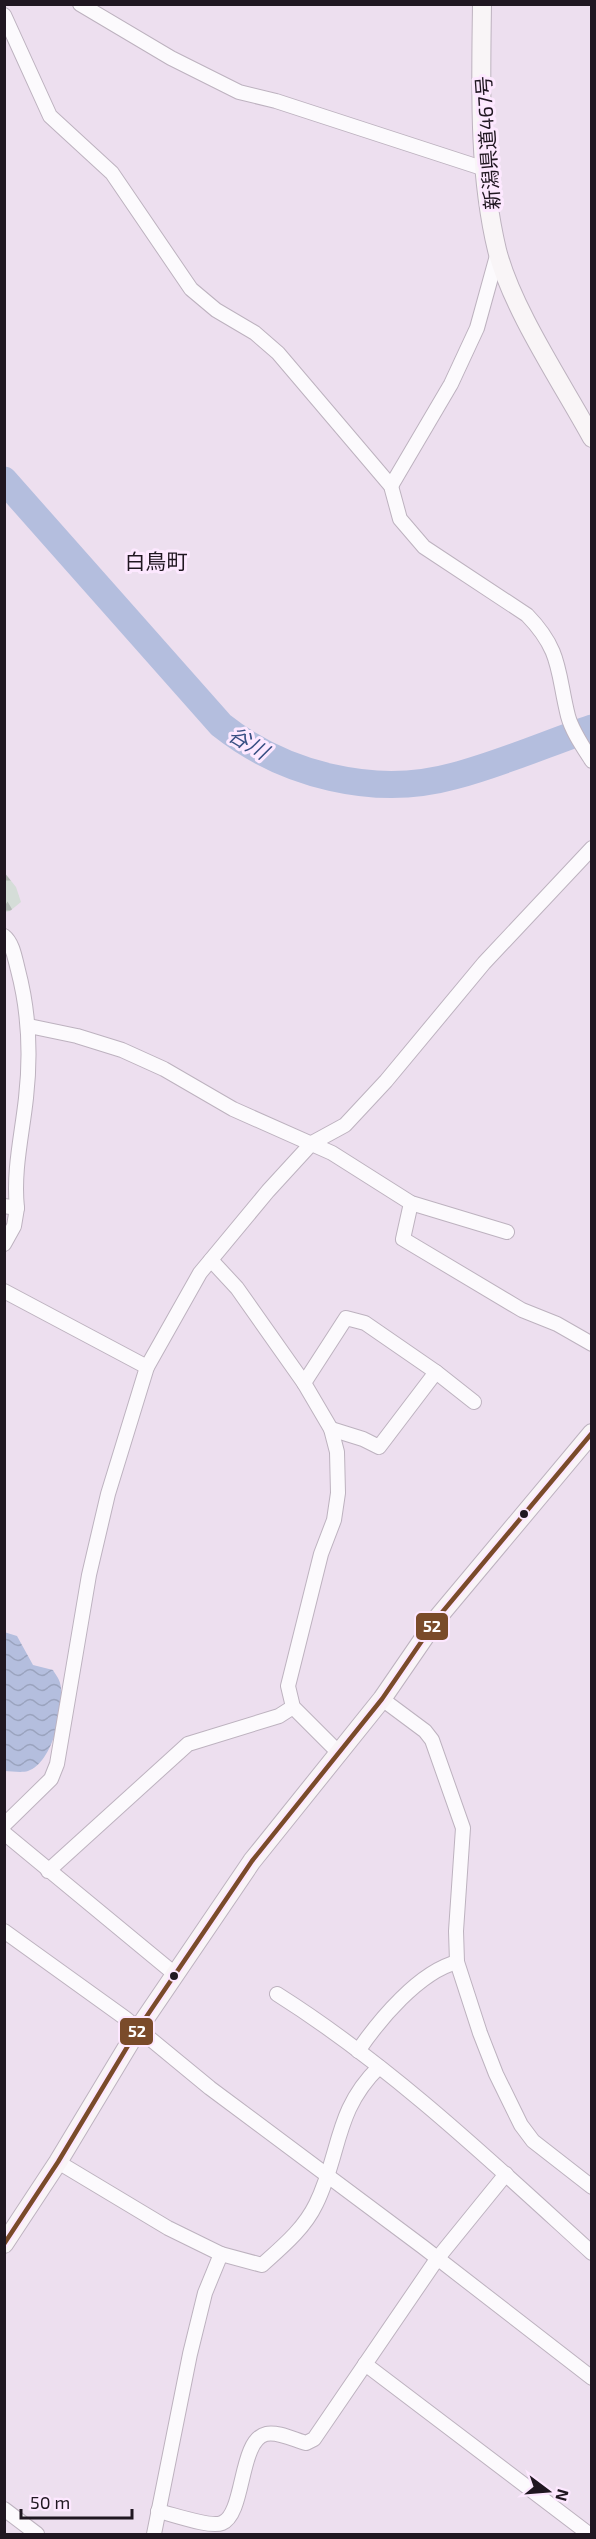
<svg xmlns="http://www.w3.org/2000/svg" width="596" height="2539" font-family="'Exo 2','Noto Sans JP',sans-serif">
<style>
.forest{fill:url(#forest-firs)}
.water{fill:url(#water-waves)}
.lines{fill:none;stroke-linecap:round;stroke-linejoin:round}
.river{stroke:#b4bede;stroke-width:27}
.minor-casing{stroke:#bdb2bf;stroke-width:16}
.secondary-casing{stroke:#bdb2bf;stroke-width:20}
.minor{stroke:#fcfafd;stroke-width:14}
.secondary{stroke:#f9f5f7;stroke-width:18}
.bus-1-casing{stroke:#fde8ff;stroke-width:9}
.bus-1{stroke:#7a4b2a;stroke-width:4.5}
.bus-dot{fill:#201721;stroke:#fde8ff;stroke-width:2}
.labels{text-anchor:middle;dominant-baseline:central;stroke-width:6;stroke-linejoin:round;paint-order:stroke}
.street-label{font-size:20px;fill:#201721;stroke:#fde8ff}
.neighbourhood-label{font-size:21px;fill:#201721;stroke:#fde8ff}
.water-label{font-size:21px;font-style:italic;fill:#395084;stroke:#fde8ff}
.line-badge{stroke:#fde8ff;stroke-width:2}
.badge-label{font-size:16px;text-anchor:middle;font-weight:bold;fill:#fff}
</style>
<defs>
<pattern id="forest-firs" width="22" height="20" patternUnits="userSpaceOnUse" patternTransform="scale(1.5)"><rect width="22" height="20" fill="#d5ddd8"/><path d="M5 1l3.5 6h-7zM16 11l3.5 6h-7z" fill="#b7bdb9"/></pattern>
<pattern id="water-waves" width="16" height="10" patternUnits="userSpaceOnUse" patternTransform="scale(1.5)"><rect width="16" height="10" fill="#b4bede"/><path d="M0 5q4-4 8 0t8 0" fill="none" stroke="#9aa3be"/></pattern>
</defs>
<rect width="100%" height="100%" fill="#eddfef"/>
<path class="forest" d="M4,872L16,887L21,902L10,911L5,912Z"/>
<path class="water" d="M4,1632L17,1636L33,1665L53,1670C55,1674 59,1678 60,1683C66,1705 53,1763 28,1771C21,1773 11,1771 5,1771Z"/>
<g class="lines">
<path class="river" d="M4,480L221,725C284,775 375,798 454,776C500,764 546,744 592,728"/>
<g class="minor-casing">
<g id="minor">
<path d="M80,4L171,58L239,92L276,101L485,169"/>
<path d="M4,15L50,116L112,173L191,289L216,310L255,333L278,353L391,486L400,519L424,547L527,615C562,651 557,672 568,716C572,731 583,747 592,761"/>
<path d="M391,486L451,384L477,328L498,252"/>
<path d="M4,936C13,943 15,959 18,970C29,1012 31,1054 26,1098C22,1135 13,1171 17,1208"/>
<path d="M29,1026L77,1036L122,1050L164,1069L233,1109L332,1153L411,1203L507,1232"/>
<path d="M411,1203L403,1239L522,1310L557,1324L592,1344"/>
<path d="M4,1206L17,1208L14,1226L4,1244"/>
<path d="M211,1260L237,1288L304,1383L331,1429L337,1452L338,1493L334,1520L321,1554L288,1686L293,1707L340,1754"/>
<path d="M4,1291L147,1367"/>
<path d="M436,1372L474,1402"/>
<path d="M304,1383L346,1318L365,1323L436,1372L379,1447L363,1439L331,1429"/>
<path d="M382,1699L425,1731L432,1740L463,1828L456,1931L457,1962L480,2033L496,2074L521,2125L533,2141L592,2187"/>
<path d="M4,1825L51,1779L57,1764L89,1575L108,1494L147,1367L200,1273L268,1191L312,1143L345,1125L386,1081L484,963L592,848"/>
<path d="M4,1833L176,1975"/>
<path d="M48,1871L188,1744L279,1716L293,1707"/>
<path d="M4,1931L125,2018L210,2088L423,2247L592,2378"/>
<path d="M277,1994C391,2066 492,2162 592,2253"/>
<path d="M358,2051C379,2020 419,1972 457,1962"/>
<path d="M58,2162L168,2228L221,2254L262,2265C282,2247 304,2229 316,2204C341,2153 334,2111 379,2067"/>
<path d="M365,2364L589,2534"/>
<path d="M4,2509L37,2534"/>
<path d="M158,2511C172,2514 210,2528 222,2523C245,2514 239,2440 266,2434C277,2431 295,2440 306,2443L314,2439L437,2259L506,2174"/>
<path d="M154,2534L190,2354L205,2293L221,2254"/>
</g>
</g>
<g class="secondary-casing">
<g id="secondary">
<path d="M482,4C481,86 478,171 497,250C512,309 562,383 592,438"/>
<path d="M4,2244L58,2162L138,2029L252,1861L382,1699L439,1616L592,1433"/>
</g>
</g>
<use href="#minor" class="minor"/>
<use href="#secondary" class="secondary"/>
<g class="bus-1-casing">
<path id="bus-1" d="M4,2244L58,2162L138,2029L252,1861L382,1699L439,1616L592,1433"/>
</g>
<use href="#bus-1" class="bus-1"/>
</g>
<g class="bus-dot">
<circle cx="524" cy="1514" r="5"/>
<circle cx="174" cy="1976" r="5"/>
</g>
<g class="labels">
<g class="street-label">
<text transform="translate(487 143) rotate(-94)">新潟県道467号</text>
</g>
<g class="neighbourhood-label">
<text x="156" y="560">白鳥町</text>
</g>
<g class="water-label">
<text transform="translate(249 742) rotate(31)">谷川</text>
</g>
</g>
<g class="line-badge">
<rect x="415" y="1612" width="34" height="29" rx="6" fill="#7a4b2a"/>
<rect x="119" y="2017" width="35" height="29" rx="6" fill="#7a4b2a"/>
</g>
<g class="badge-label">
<text x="432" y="1632">52</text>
<text x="137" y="2037">52</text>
</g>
<rect width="596" height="2539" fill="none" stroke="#201721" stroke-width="12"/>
<g transform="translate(548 2491) rotate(106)" stroke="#fde8ff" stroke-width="4.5" paint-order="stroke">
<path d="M0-4.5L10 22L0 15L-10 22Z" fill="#201721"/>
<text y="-9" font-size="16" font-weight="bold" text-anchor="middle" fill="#201721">N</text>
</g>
<path d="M21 2509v9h111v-9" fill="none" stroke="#201721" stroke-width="3"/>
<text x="30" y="2509" font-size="18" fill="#201721" stroke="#fde8ff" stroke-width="4.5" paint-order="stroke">50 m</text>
</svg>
